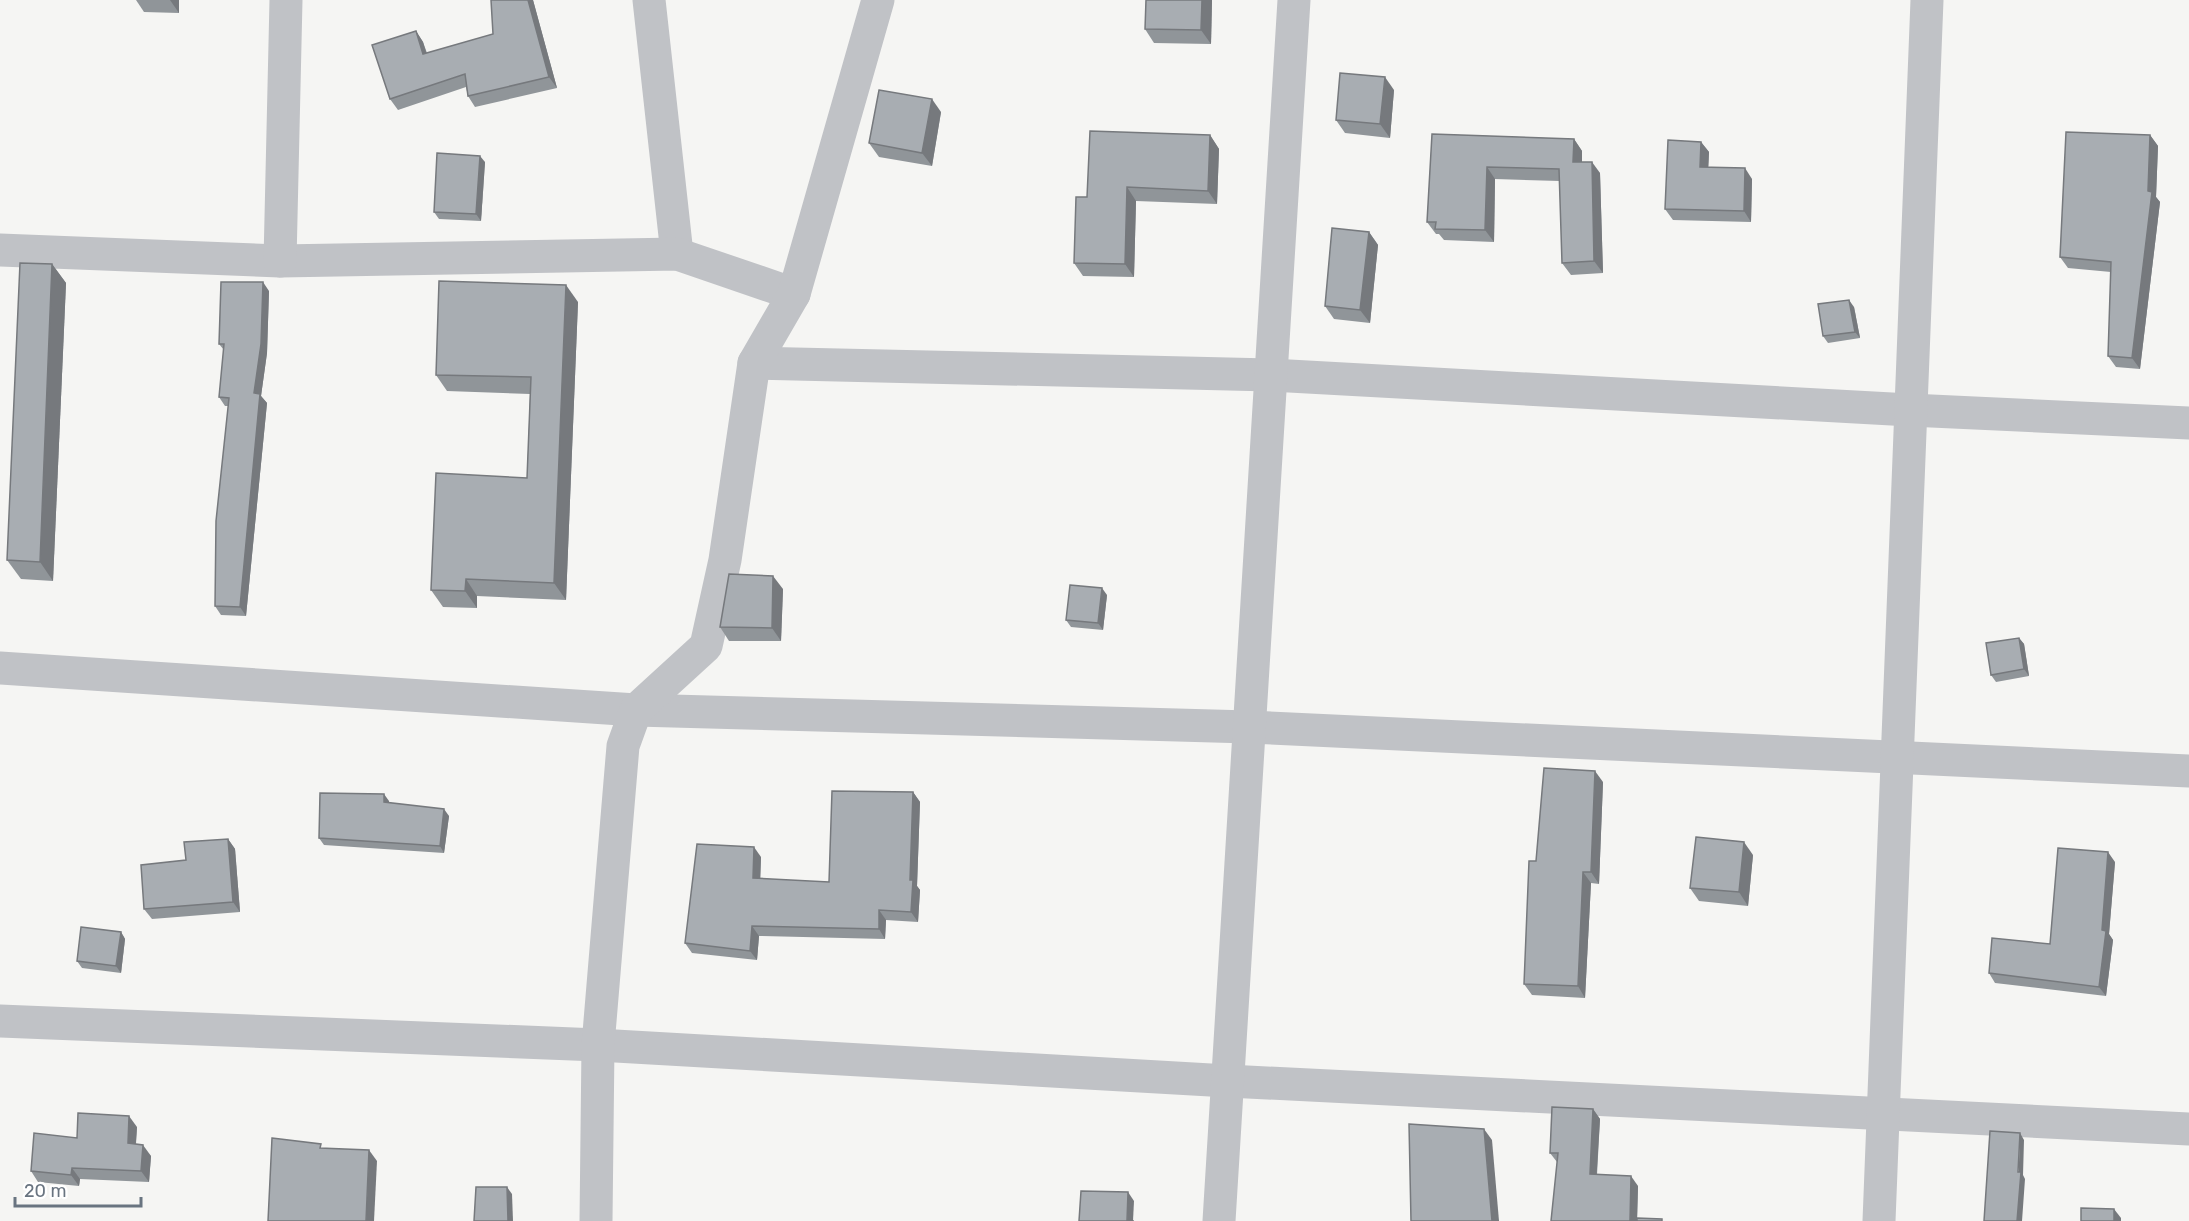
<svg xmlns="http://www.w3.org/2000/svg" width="2189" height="1221" font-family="Rubik,sans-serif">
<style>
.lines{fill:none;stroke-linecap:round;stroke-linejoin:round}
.street{stroke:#c0c2c6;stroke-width:33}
.wall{fill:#909599}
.shaded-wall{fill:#76797d}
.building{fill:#a8adb2;stroke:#76797d;stroke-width:1.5}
</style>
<rect width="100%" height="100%" fill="#f5f5f3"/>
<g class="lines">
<g class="street">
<path d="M649,0L677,254"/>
<path d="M0,250L280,261L677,254L794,294"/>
<path d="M280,261L286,0"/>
<path d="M754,363L1271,375L1910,410L2189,423"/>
<path d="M0,668L636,710L1249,727L2189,771"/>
<path d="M0,1021L598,1045L1228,1081L2189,1129"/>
<path d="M596,1221L598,1045L623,746L636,710L706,646L725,560L754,363L794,294L878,0"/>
<path d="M1219,1221L1294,0"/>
<path d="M1879,1221L1927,0"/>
</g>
</g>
<g class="wall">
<path d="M136,0H179V13L144,12Z"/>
<path d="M533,0L557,88L475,107L468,96L466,87L398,110L390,99L416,31L423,42L427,53L493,34Z"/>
<path d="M1146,0H1212L1211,44L1154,43L1145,29Z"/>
<path d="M1394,90L1390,138L1345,133L1336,120Z"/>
<path d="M941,112L932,166L879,157L869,143Z"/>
<path d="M1432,134L1574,139L1582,151V162L1600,173L1603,273L1571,275L1562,263L1560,181L1495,179L1494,242L1444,240L1439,234H1436L1427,222Z"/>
<path d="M1210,135L1219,149L1217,204L1136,201L1134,277L1083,276L1074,263L1087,197Z"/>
<path d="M2150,135L2158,146L2156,197L2160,202L2140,369L2116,367L2108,356L2111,272L2068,268L2060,257Z"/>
<path d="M1701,142L1709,152L1708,167L1752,179L1751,222L1673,220L1665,209Z"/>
<path d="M485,162L481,221L439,219L434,212Z"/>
<path d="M1369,232L1378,245L1370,323L1334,319L1325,306Z"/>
<path d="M52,264L66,283L53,581L21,579L7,560Z"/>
<path d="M269,291L267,353L261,396L267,403L246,616L221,615L215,606L228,406H225L219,397L224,350L219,344Z"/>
<path d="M578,302L566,600L477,596V608L443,607L431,590L527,478L530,394L447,391L436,375Z"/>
<path d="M1854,307L1860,338L1828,343L1823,336Z"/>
<path d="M783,589L781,641H729L720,627Z"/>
<path d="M1107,595L1103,630L1071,627L1066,620Z"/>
<path d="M2019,638L2024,644L2029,676L1996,682L1991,675Z"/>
<path d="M1603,782L1599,884L1591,883L1585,998L1532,995L1524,984L1536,861Z"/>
<path d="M913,792L920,802L917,886L920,890L918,922L886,920L885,939L759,936L757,960L692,953L685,943L761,857L760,879L829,882Z"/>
<path d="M389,801V803L449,816L444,853L324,845L319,838Z"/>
<path d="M228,839L235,849L240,912L152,919L144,909L186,860Z"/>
<path d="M1753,855L1748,906L1699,901L1690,888Z"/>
<path d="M2115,862L2109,934L2113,940L2106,996L1995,983L1989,973L2050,944Z"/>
<path d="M121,932L125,939L121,973L82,968L77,961Z"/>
<path d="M1593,1109L1600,1119L1597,1175L1638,1186L1637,1221L1557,1162L1550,1153Z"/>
<path d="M137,1127L136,1144L151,1156L149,1182L80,1179L79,1186L38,1182L31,1171L77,1138Z"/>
</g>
<g class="shaded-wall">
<path d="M170,0H179V13Z"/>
<path d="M528,0H533L557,88L549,77Z"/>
<path d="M1202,0H1212L1211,44L1201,30Z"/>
<path d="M416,31L423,42L430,65L423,54Z"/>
<path d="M1385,77L1394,90L1390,138L1380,124Z"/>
<path d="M932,99L941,112L932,166L922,153Z"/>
<path d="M1210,135L1219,149L1217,204L1208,191Z"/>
<path d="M2150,135L2158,146L2156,197L2160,202L2140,369L2132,358L2148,191Z"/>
<path d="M1574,139L1582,151V174L1573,162Z"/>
<path d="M1701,142L1709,152L1708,177L1700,167Z"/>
<path d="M480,156L485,162L481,221L476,214Z"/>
<path d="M1592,162L1600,173L1603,273L1594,261Z"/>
<path d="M1487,167L1495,179L1494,242L1485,230Z"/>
<path d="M1745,168L1752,179L1751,222L1744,211Z"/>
<path d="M1127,187L1136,201L1134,277L1125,264Z"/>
<path d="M1369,232L1378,245L1370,323L1360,310Z"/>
<path d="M52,264L66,283L53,581L40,562Z"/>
<path d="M263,282L269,291L267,353L261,396L267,403L246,616L240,607L254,393Z"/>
<path d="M566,285L578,302L566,600L554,583Z"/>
<path d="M1849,300L1854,307L1860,338L1855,332Z"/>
<path d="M773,576L783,589L781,641L772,628Z"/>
<path d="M466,579L477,596V608L465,591Z"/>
<path d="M1102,588L1107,595L1103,630L1098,623Z"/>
<path d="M2019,638L2024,644L2029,676L2024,669Z"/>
<path d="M1595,771L1603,782L1599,884L1591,872Z"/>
<path d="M913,792L920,802L917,886L920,890L918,922L911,912L910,880Z"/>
<path d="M384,794L389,801V809L384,802Z"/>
<path d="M444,809L449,816L444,853L440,846Z"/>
<path d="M228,839L235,849L240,912L233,902Z"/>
<path d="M1744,842L1753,855L1748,906L1739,892Z"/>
<path d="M754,847L761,857L760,888L753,878Z"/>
<path d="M2108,852L2115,862L2109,934L2113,940L2106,996L2099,987L2102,930Z"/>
<path d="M1583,872L1591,883L1585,998L1578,986Z"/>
<path d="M879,910L886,920L885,939L879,929Z"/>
<path d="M752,926L759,936L757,960L750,951Z"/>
<path d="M121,932L125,939L121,973L116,966Z"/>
<path d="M1593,1109L1600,1119L1596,1184L1590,1174Z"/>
<path d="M129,1116L137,1127L135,1154L128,1143Z"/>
<path d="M1484,1129L1492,1140L1499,1221H1492Z"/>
<path d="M2020,1133L2024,1140L2023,1175L2025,1179L2022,1221H2017Z"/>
<path d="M143,1145L151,1156L149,1182L141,1171Z"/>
<path d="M369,1150L377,1161L374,1221H366Z"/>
<path d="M72,1168L80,1179L79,1186L71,1175Z"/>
<path d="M1631,1176L1638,1186L1637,1221H1630Z"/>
<path d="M507,1187L512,1194L513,1221H508Z"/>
<path d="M1128,1192L1134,1201L1133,1221H1127Z"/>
<path d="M2114,1209L2121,1218V1221H2114Z"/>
</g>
<g class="building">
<path d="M491,0H528L549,77L468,96L465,74L390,99L372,45L416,31L423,54L493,34Z"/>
<path d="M1146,0H1202L1201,30L1145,29Z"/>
<path d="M1340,73L1385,77L1380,124L1336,120Z"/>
<path d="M879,90L932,99L922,153L869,143Z"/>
<path d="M1090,131L1210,135L1208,191L1127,187L1125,264L1074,263L1076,197H1087Z"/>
<path d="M2066,132L2150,135L2148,191L2152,192L2132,358L2108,356L2111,262L2060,257Z"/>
<path d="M1432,134L1574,139L1573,162H1592L1594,261L1562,263L1559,169L1487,167L1485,230L1435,229L1436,222H1427Z"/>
<path d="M1668,140L1701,142L1700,167L1745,168L1744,211L1665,209Z"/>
<path d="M437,153L480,156L476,214L434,212Z"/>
<path d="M1332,228L1369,232L1360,310L1325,306Z"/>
<path d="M20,263L52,264L40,562L7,560Z"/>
<path d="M439,281L566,285L554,583L466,579L465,591L431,590L436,473L527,478L531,377L436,375Z"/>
<path d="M221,282H263L261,344L254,393L260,394L240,607L215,606L216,521L229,398L219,397L224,344H219Z"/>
<path d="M1849,300L1855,332L1823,336L1818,304Z"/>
<path d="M729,574L773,576L772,628L720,627Z"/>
<path d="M1070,585L1102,588L1098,623L1066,620Z"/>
<path d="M2019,638L2024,669L1991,675L1986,643Z"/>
<path d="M1544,768L1595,771L1591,872H1583L1578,986L1524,984L1529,861H1536Z"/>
<path d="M832,791L913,792L910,880H913L911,912L879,910V929L752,926L750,951L685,943L697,844L754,847L753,878L829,882Z"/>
<path d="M320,793L384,794V802L444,809L440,846L319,838Z"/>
<path d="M1696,837L1744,842L1739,892L1690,888Z"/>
<path d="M228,839L233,902L144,909L141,865L186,860L184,842Z"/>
<path d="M2058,848L2108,852L2102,930L2106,931L2099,987L1989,973L1992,938L2050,944Z"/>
<path d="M81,927L121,932L116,966L77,961Z"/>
<path d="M1552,1107L1593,1109L1590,1174L1631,1176L1630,1221H1551L1558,1153H1550Z"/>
<path d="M78,1113L129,1116L128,1143L143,1145L141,1171L72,1168L71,1175L31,1171L34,1133L77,1138Z"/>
<path d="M1409,1124L1484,1129L1492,1221H1411Z"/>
<path d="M1990,1131L2020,1133L2018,1172H2021L2017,1221H1984Z"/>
<path d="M272,1138L321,1144L320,1148L369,1150L366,1221H268Z"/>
<path d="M476,1187H507L508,1221H474Z"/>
<path d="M1081,1191L1128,1192L1127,1221H1134H1079Z"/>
<path d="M2081,1208L2114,1209V1221H2081Z"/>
<path d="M1637,1218L1662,1219V1221H1637Z"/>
</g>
<path d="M15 1197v9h126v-9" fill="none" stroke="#697480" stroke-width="3"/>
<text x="24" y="1197" font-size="18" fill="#697480" stroke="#ffffff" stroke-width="4.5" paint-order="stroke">20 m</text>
</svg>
